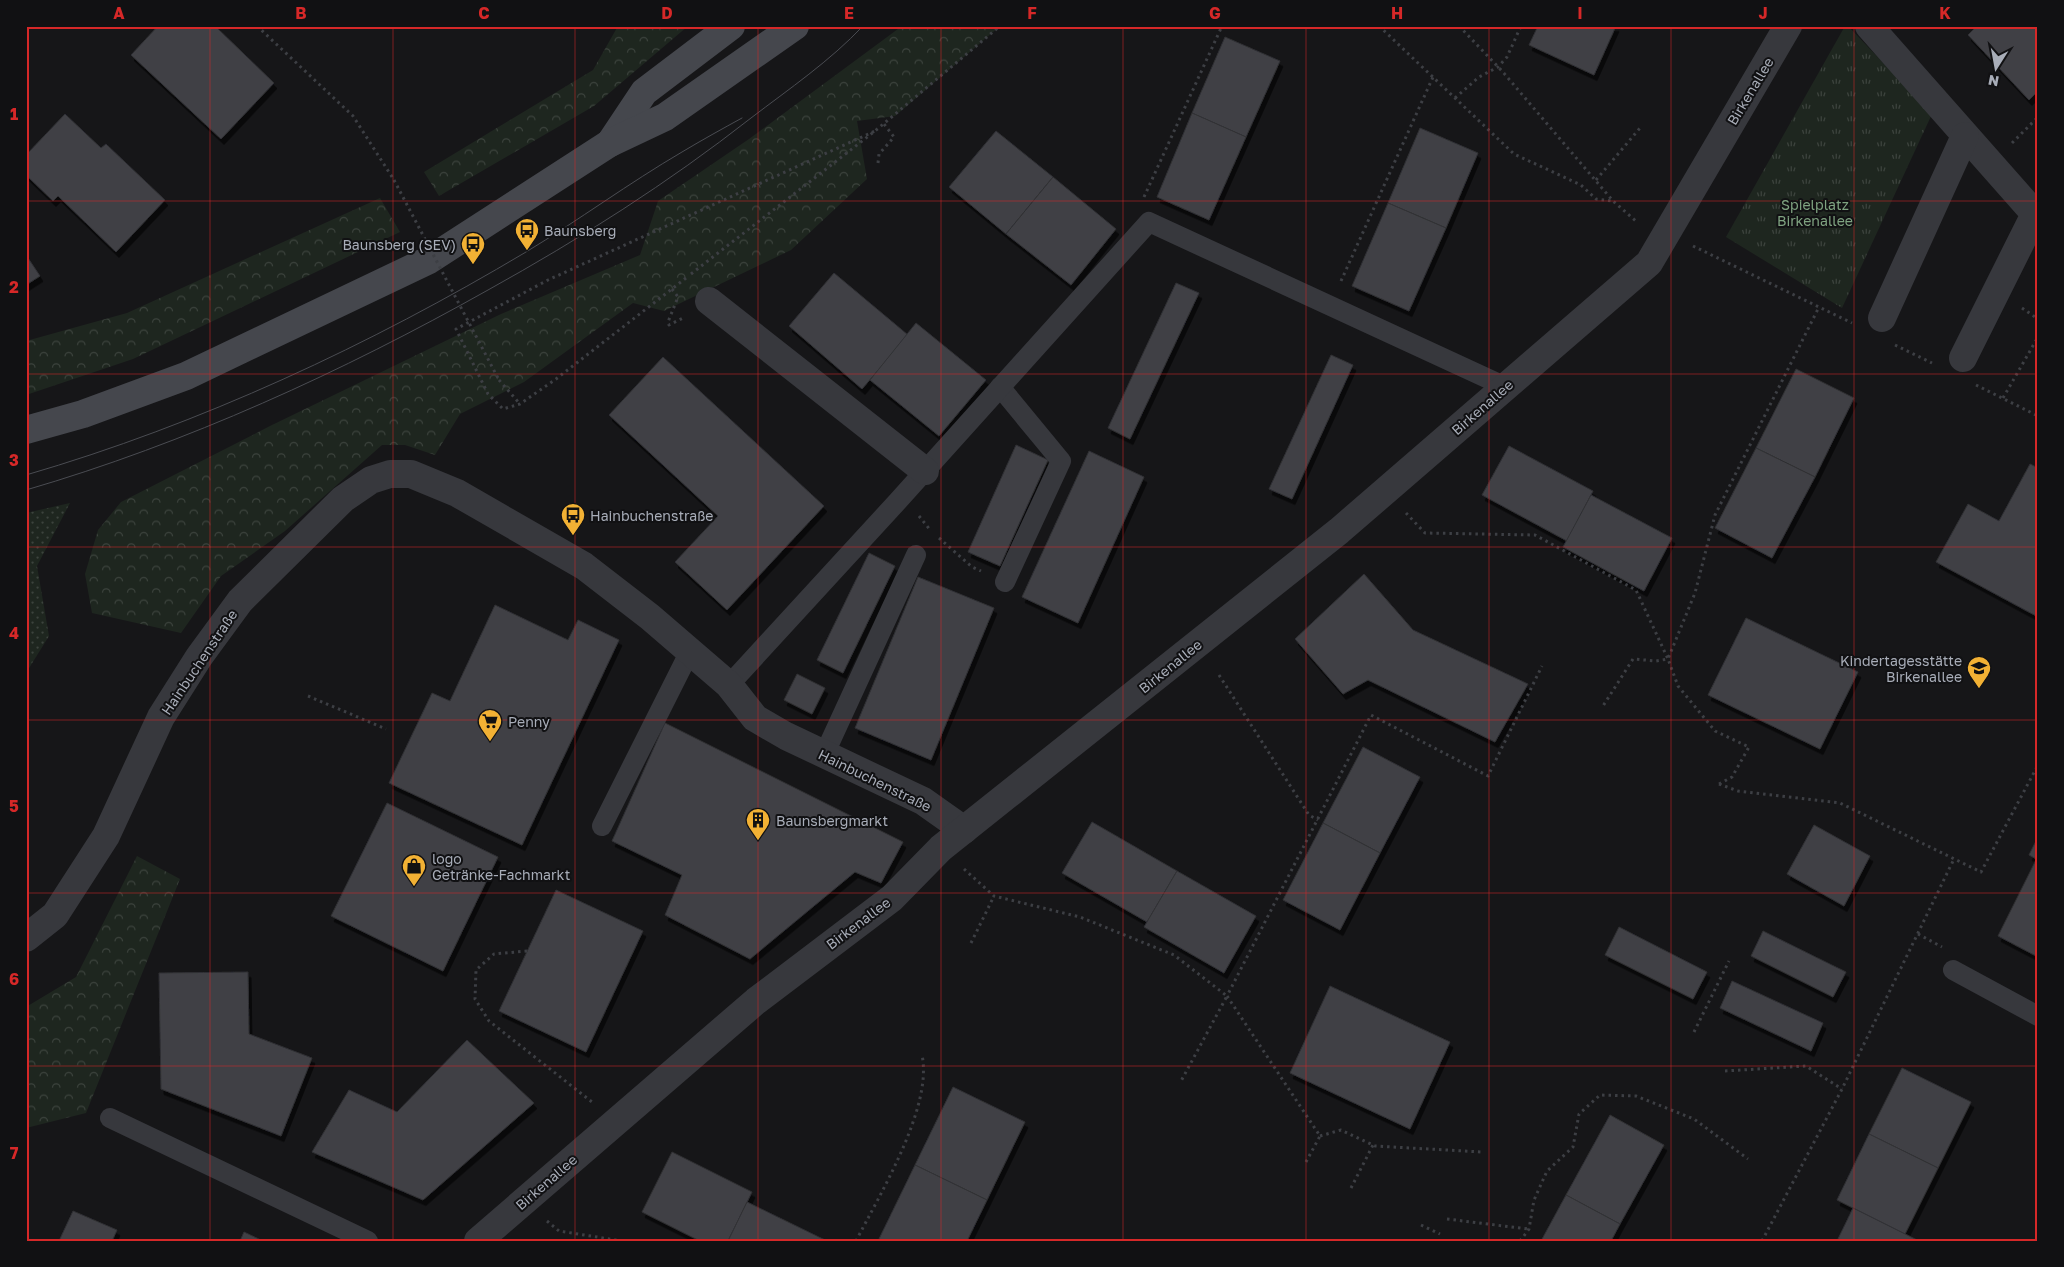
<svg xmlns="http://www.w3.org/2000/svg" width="2064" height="1267" font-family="'Golos Text',sans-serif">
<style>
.grass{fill:url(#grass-dots)}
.forest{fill:url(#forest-crowns)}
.park{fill:url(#park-tufts)}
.building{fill:#404145;stroke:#303034;filter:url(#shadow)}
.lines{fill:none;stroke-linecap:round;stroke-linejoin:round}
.path{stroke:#3d3f44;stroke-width:3;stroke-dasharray:2.5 4;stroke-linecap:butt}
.lane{stroke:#37383d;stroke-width:20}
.street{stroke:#37383d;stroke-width:28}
.secondary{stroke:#45474d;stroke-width:28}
.tram{stroke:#4a4c52;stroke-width:1}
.path-bridge{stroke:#3d3f44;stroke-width:3;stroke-dasharray:2.5 4;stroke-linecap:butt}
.grid{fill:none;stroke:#d62828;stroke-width:1;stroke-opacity:0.55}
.labels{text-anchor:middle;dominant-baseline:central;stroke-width:4;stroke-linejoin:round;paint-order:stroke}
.street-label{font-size:14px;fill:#a8adb8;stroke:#111113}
.park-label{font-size:14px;fill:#7fa381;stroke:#111113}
.poi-label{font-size:14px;fill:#a8adb8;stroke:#111113;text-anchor:start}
.neatline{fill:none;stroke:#d62828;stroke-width:2}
.grid-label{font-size:16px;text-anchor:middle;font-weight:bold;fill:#d62828}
</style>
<defs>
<pattern id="grass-dots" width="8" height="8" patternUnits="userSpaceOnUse" patternTransform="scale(1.25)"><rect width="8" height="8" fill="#1e261f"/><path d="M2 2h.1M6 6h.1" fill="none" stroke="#3c433d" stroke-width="1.8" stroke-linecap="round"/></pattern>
<pattern id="forest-crowns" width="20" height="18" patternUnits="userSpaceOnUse" patternTransform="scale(1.25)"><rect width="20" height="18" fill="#1e261f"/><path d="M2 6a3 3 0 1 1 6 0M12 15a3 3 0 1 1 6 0" fill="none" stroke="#3c433d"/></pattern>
<pattern id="park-tufts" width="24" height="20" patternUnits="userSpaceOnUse" patternTransform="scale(1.25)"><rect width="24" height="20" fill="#1e261f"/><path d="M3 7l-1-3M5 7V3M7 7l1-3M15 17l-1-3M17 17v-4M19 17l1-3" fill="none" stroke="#3c433d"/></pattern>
<filter id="shadow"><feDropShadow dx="3" dy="5.5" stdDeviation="0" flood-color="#0009"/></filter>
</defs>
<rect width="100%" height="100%" fill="#161618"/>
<path class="grass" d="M70,503L37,566L49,636L26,673V513Z"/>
<g class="forest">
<path d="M618,26H688L594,106L439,196L424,172L593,70Z"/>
<path d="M902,26H1000L895,116L857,121L867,179L791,250L664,311L633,303L524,382L460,414L435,455L405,445H382L285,531L221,576L181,633L92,613L85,574L98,530L121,502L270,426L501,314L640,255L658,201L749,139Z"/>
<path d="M380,198L400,232L133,359L26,395V341L127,313Z"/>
<path d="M137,856L180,879L86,1113L26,1128V1007L76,977Z"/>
</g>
<path class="park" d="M1845,26H1848L1932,114L1842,308L1726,237Z"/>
<g class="building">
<path d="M158,26H215L274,83L221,139L131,55Z"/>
<path d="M1538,26H1616L1594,75L1529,45Z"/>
<path d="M1977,26H2038V91L2029,100L1968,35Z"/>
<path d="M1225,37L1280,61L1246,137L1192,113Z"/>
<path d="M1192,113L1246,137L1209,220L1157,197Z"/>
<path d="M65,114L101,148L106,144L165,200L116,252L58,196L53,201L26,175V155Z"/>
<path d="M1420,128L1478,153L1446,228L1388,203Z"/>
<path d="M996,131L1053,177L1006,234L949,187Z"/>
<path d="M1053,177L1116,229L1071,285L1006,234Z"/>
<path d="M1388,203L1446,228L1409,311L1352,286Z"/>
<path d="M26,255L40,276L26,285Z"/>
<path d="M834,273L908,335L862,389L789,326Z"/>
<path d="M1176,283L1199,293L1130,439L1108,428Z"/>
<path d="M916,323L986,380L939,436L870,380Z"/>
<path d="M1331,355L1353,365L1292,499L1269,489Z"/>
<path d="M663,357L824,506L727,610L675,562L718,516L609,415Z"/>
<path d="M1796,369L1854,398L1815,477L1756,448Z"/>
<path d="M1016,445L1048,460L1000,566L968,552Z"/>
<path d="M1509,446L1593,491L1567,541L1482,495Z"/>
<path d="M1756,448L1815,477L1772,558L1715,528Z"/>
<path d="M1089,451L1144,477L1078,623L1022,597Z"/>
<path d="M2030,464L2038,468V617L1936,562L1968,504L1999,521Z"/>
<path d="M1591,495L1672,538L1644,591L1563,547Z"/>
<path d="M869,553L895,566L843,673L817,660Z"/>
<path d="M1364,574L1413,630L1528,684L1495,742L1368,680L1343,694L1295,639Z"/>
<path d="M918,577L994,608L931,760L855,728Z"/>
<path d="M495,605L568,640L578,620L619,640L522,845L389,783L432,693L450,701Z"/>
<path d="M1746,618L1858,672L1820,749L1708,695Z"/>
<path d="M797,674L825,688L812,714L784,700Z"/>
<path d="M665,723L903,842L881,883L855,872L750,959L665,915L682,875L612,841Z"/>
<path d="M1363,747L1420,777L1380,853L1323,823Z"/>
<path d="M387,803L498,857L443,971L331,916Z"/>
<path d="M1092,822L1177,871L1147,922L1062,873Z"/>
<path d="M1323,823L1380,853L1340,930L1283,900Z"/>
<path d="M1814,825L1870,856L1844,906L1787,874Z"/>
<path d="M2038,837V860L2029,855Z"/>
<path d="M2036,860L2038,861V957L1998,936Z"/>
<path d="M1177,871L1256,916L1224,973L1144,927Z"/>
<path d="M556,890L643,931L586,1052L499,1011Z"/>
<path d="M1619,927L1707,972L1693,999L1605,955Z"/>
<path d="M1763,931L1846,972L1833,997L1751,956Z"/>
<path d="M248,972L249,1034L312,1058L281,1136L161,1089L159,973Z"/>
<path d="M1732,981L1823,1023L1811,1051L1720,1008Z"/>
<path d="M1330,986L1450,1042L1410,1129L1290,1073Z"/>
<path d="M467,1040L534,1103L423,1200L312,1152L349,1090L397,1112Z"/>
<path d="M1902,1068L1971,1102L1938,1168L1869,1134Z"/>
<path d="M953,1087L1025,1122L987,1200L915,1165Z"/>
<path d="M1610,1115L1664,1145L1620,1224L1566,1195Z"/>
<path d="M1869,1134L1938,1168L1905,1234L1837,1200Z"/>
<path d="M672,1152L752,1192L728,1241H700L642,1212Z"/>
<path d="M915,1165L987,1200L967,1241H878Z"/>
<path d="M1566,1195L1620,1224L1611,1241H1541Z"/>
<path d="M747,1202L827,1241H728Z"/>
<path d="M1853,1208L1917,1240V1241H1837Z"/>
<path d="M73,1211L117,1230L112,1241H59Z"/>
<path d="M244,1232L263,1241H240Z"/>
</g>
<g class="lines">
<g class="path">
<path d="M257,26L353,116L394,180"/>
<path d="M1379,26L1514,154L1581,185L1596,199L1613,201"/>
<path d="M1459,26L1502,71L1613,201L1637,222"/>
<path d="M1455,98L1479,77L1498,67L1507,57L1521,26"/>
<path d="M2012,143L2038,117"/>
<path d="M878,163L879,154L894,137L884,124"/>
<path d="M1596,180L1640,128"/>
<path d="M1144,197L1222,26"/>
<path d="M1693,246L1852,323"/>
<path d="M691,274L875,131L1000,26"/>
<path d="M686,278L556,379L520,404L503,409L488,394L456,329L548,280L875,131"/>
<path d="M1341,281L1433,77"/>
<path d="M672,289L678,297L668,322L669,325L683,318"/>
<path d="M2022,308L2038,319"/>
<path d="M1895,345L1932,363"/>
<path d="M499,380L520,404"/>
<path d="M1976,385L2038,416"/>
<path d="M2003,398L2038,337"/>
<path d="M1406,513L1425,533L1535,535L1636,590L1668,659L1656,661L1633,659L1603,706"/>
<path d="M919,516L931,531"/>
<path d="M939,538L972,567L981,571"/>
<path d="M1219,675L1309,815L1318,820"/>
<path d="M308,696L386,729"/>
<path d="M1719,784L1732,777L1749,747L1715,731L1678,686L1668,659L1695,593L1715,515L1819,307"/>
<path d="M1719,784L1738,791L1840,803L1981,872L2038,765"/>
<path d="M964,869L994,896L1080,917L1174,955L1227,996L1180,1083"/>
<path d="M1918,934L1942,947"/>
<path d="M971,943L994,896"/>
<path d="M527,951L494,954L476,970L475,999L489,1021L592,1102"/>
<path d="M1694,1032L1729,961"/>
<path d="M1725,1071L1806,1066L1842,1089"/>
<path d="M1320,1136L1341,1130L1375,1146L1482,1152"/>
<path d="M1306,1162L1320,1136L1227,996L1371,715L1488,776L1542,666"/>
<path d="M1351,1188L1373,1145"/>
<path d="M1447,1219L1528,1229"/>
<path d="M547,1221L559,1231L622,1241"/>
<path d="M1421,1225L1440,1234"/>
<path d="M856,1241C880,1194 933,1107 922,1055"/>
<path d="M1520,1241L1529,1229L1534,1200L1547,1171L1573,1147L1579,1114L1600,1095L1636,1096L1694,1119L1748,1159"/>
<path d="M1762,1241L1842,1089L1954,859"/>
</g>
<g class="lane">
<path d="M1000,387L1061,461L1005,582"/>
<path d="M729,685L897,502L1149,222L1506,387"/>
<path d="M824,755L916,555"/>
<path d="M602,826L690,651"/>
<path d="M1953,970L2038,1016"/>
<path d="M110,1118L368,1241"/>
</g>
<g class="street">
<path d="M1869,26L2035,214L1963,358"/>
<path d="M709,301L925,471"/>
<path d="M1882,318L1965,136"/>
<path d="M26,938L55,915L106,836L161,717L199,657L240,601L343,499L371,480L390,474H411L457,493L584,566L650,617L729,685L755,718L786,736L923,801L964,830"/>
<path d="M478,1241L756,1001L892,898L941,848L1339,531L1649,263L1788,26"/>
</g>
<g class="secondary">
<path d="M610,143L644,92L731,26"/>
<path d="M26,430L83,414L186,376L429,260L610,143L665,117L795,26"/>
</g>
<g class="tram">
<path d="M26,475C201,424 370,345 526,252C579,220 629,183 682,152C702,140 722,129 742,118"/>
<path d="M26,490C187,443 342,372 488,290C580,239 668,183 751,118C789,89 830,61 863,26"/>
</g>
<path class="path-bridge" d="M394,180L499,380"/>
</g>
<path class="grid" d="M210,26V1241M393,26V1241M575,26V1241M758,26V1241M941,26V1241M1123,26V1241M1306,26V1241M1489,26V1241M1671,26V1241M1854,26V1241M26,201H2038M26,374H2038M26,547H2038M26,720H2038M26,893H2038M26,1066H2038"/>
<defs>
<g id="bus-pin" transform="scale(1.25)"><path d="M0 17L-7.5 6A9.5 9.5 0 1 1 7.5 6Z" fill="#f2b134" stroke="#111113"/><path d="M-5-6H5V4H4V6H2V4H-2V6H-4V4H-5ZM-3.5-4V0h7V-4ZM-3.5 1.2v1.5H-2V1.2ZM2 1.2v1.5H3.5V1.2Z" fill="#111"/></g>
<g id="school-pin" transform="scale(1.25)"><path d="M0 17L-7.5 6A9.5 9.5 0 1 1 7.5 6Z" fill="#f2b134" stroke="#111113"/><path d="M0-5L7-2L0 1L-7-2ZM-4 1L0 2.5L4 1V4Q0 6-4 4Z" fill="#111"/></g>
<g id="supermarket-pin" transform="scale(1.25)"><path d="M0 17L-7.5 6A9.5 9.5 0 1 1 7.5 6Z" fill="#f2b134" stroke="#111113"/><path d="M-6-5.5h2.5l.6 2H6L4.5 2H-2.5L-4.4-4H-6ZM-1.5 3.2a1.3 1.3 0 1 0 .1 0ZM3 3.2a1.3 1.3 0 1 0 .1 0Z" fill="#111"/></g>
<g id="building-pin" transform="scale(1.25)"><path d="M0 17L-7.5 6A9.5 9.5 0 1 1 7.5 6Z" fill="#f2b134" stroke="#111113"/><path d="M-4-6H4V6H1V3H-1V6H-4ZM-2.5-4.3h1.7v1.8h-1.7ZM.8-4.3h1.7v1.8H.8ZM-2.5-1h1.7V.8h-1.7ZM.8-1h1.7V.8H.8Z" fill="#111"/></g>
<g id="shop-pin" transform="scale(1.25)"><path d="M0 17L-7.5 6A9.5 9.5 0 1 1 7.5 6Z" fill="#f2b134" stroke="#111113"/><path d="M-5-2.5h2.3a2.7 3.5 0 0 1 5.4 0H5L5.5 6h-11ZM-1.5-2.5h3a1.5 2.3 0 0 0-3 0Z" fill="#111"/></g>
</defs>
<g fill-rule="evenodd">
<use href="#bus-pin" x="527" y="230"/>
<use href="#bus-pin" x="473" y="244"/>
<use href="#bus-pin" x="573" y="515"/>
<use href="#school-pin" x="1979" y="668"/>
<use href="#supermarket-pin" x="490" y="721"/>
<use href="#building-pin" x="758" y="820"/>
<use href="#shop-pin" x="414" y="866"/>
</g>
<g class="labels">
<g class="street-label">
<text transform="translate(1750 91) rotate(-59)">Birkenallee</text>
<text transform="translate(1482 407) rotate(-41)">Birkenallee</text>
<text transform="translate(199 662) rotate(-56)">Hainbuchenstraße</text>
<text transform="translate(1170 666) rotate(-39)">Birkenallee</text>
<text transform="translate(875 780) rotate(26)">Hainbuchenstraße</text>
<text transform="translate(858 923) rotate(-37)">Birkenallee</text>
<text transform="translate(546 1182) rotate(-41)">Birkenallee</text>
</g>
<g class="park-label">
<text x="1815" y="204">Spielplatz<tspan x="1815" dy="16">Birkenallee</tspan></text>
</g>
<g class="poi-label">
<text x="544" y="230">Baunsberg</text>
<text x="456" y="244" text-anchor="end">Baunsberg (SEV)</text>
<text x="590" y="515">Hainbuchenstraße</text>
<text x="1962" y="660" text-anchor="end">Kindertagesstätte<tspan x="1962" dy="16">Birkenallee</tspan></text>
<text x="508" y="721">Penny</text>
<text x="776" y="820">Baunsbergmarkt</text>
<text x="432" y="858">logo<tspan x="432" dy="16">Getränke-Fachmarkt</tspan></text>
</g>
</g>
<rect width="2064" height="1267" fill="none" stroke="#111113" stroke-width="55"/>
<g transform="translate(1996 68) rotate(191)" stroke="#111113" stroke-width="4" paint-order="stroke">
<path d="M0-4L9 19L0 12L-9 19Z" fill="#a8adb8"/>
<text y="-8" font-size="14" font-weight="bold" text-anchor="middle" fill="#a8adb8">N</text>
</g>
<rect x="28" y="28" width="2008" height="1212" class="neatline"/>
<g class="grid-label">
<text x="119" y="19">A</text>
<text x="301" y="19">B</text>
<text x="484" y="19">C</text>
<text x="667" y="19">D</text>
<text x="849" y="19">E</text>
<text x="1032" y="19">F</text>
<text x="1215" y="19">G</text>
<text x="1397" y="19">H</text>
<text x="1580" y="19">I</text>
<text x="1763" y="19">J</text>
<text x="1945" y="19">K</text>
<text x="14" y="120">1</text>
<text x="14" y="293">2</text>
<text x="14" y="466">3</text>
<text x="14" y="639">4</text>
<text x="14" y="812">5</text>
<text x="14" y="985">6</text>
<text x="14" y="1159">7</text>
</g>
</svg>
